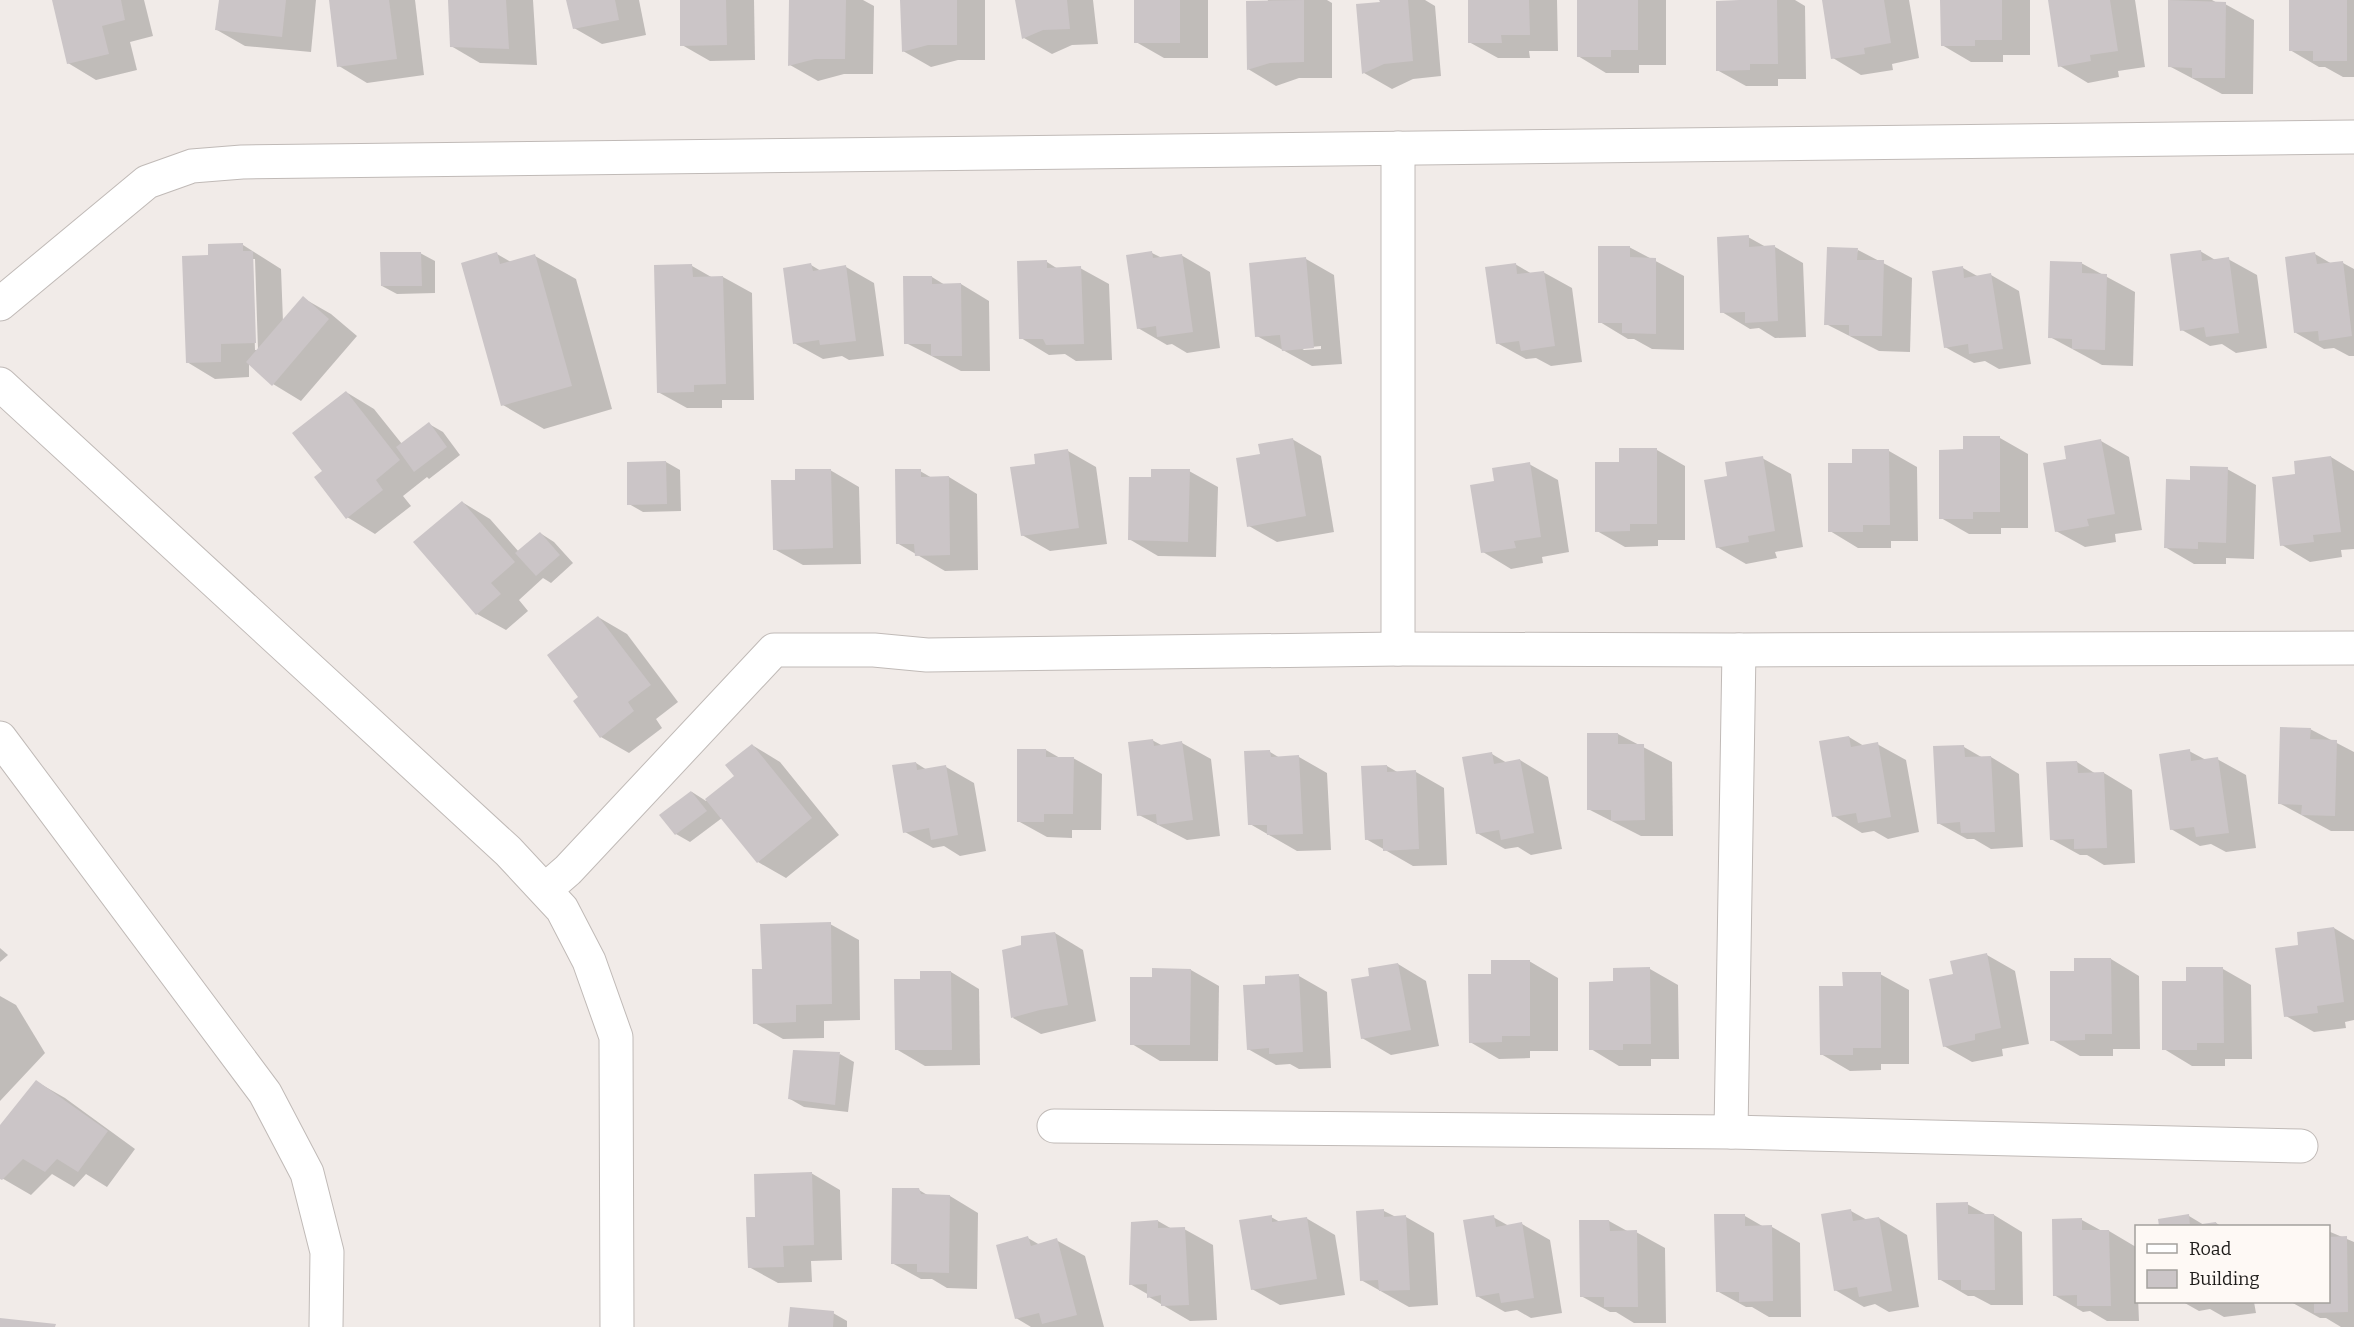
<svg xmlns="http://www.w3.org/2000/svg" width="2354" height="1327" font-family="Bitter,serif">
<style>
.shadow{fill:#0003;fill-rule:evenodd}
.building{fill:#cbc5c7}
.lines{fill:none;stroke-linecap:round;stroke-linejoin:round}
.minor-casing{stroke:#c0bab7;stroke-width:35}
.minor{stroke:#fff;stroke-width:33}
</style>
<rect width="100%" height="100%" fill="#f1ebe8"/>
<g class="shadow">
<path d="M53,0H144L153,36L130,42L137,70L96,80L68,63Z"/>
<path d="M220,0H316L311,52L245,46L217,30Z"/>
<path d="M330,0H415L424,75L367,83L339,66Z"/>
<path d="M450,0H533L537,65L480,63L451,46Z"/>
<path d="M568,0H639L646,35L602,44L574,28Z"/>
<path d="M681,0H754L755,60L710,61L682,45Z"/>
<path d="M811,0H863L874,6L873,74H844L818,81L790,65Z"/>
<path d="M901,0H985V60H958L931,67L903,51Z"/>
<path d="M1017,0H1093L1098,44L1072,45L1052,54L1024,38Z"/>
<path d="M1136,0H1208V58H1164L1136,42Z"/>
<path d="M1268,0H1327L1332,3V78H1299L1276,86L1248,69Z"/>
<path d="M1381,0H1425L1435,6L1441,76L1413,79L1392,89L1364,73Z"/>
<path d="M1469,0H1557L1558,51H1529L1530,58H1498L1469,42Z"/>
<path d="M1578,0H1666V65H1639V73H1606L1578,56Z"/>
<path d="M1741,0H1795L1805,6L1806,79H1778V86H1746L1717,70Z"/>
<path d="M1824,0H1909L1919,58L1892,64L1893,70L1861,75L1833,58Z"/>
<path d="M1942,0H2030V55H2003V62H1971L1942,45Z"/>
<path d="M2049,0H2135L2145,67L2118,71L2119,77L2088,83L2060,66Z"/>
<path d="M2170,0H2212L2219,4H2225L2254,20L2253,94H2222L2169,66Z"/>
<path d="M2291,0H2354V77H2343L2325,67H2319L2290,50Z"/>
<path d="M1748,237L1766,247H1775L1803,263L1806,337L1775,338L1759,328L1750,329L1722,312Z"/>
<path d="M243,245L281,269L283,322L303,298L331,314L357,336L301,401L273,384L249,363V377L215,379L187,362L210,256ZM252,259H255L258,350H255Z"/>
<path d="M1629,247L1684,276V350L1652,349L1634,339H1628L1600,322Z"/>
<path d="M1858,250L1912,278L1910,352L1879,351L1826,324Z"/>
<path d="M2200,251L2217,261L2228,259L2257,275L2267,348L2236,353L2222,344L2210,346L2182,330Z"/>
<path d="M420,253L435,261V293L397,294L382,286Z"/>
<path d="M1152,253L1162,258L1181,255L1210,272L1220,348L1187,353L1172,344L1167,345L1138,328Z"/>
<path d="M497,254L511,262L535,256L576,279L612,409L544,429L503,405Z"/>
<path d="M2315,254L2332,264L2343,263L2354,269V356H2349L2334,348L2324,349L2296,333Z"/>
<path d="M1306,259L1334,275L1342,364L1312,366L1257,336ZM1321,346V349L1304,350L1301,348Z"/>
<path d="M1047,262L1058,269L1080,268L1109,284L1112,360L1076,361L1065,354L1049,355L1021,338Z"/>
<path d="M2081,263L2135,292L2133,366L2102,365L2050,337Z"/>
<path d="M1515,264L1532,274L1543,272L1572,288L1582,362L1551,366L1536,358L1526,359L1497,343Z"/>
<path d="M811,265L821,271L846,267L874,283L884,356L849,360L842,356L823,359L794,343Z"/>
<path d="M692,266L713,278L723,277L752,293L754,400H722V408H687L658,392Z"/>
<path d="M1963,268L1979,277L1991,275L2019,291L2031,364L1999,369L1985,361L1974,363L1945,347Z"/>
<path d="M932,277L945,285L961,284L989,301L990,371H961L906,343Z"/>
<path d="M346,392L374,409L402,444L429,424L443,432L460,455L429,479L427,477L403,496L411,506L375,534L347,517L324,471Z"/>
<path d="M2000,438L2028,454V528H2001V534H1969L1941,518L1964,451Z"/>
<path d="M1292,439L1321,456L1334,532L1277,542L1249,526L1262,455Z"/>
<path d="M2101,441L2129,457L2142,530L2115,534L2116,542L2085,547L2056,531L2068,461Z"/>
<path d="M1657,450L1685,466V540H1658V546L1625,547L1597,531L1620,464Z"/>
<path d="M1068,451L1096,467L1107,544L1050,551L1022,535L1037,465Z"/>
<path d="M1889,451L1917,467L1918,541H1891V548H1858L1830,531Z"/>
<path d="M2331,457L2354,471V549L2341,550L2342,557L2310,562L2282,545Z"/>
<path d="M1762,458L1791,474L1803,547L1775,552L1777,558L1746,564L1717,547L1729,477Z"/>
<path d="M666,462L680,470L681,511L643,512L629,504L628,464Z"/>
<path d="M1529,464L1558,480L1569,552L1542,557L1543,563L1511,569L1483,552L1495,482Z"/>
<path d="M2227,469L2256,485L2254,559L2226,558V564H2194L2165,547L2191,481Z"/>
<path d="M830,470L859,487L861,564L803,565L774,549L797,481Z"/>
<path d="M920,471L932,478L949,477L977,494L978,570L945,571L897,543Z"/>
<path d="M1189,471L1218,487L1216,557L1158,556L1129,539L1153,479Z"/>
<path d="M462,502L490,519L519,552L540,533L554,542L573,563L551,583L543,578L519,600L528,611L506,630L477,614Z"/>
<path d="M598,617L627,634L678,702L656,719L662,728L629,753L601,737Z"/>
<path d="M2310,729L2354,752V831H2331L2279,803Z"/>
<path d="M1618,734L1672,762L1673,836H1641L1588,809Z"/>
<path d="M1849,737L1864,746L1877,744L1906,760L1919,832L1888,839L1874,831L1862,833L1834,816Z"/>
<path d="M1152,740L1163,746L1182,743L1211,759L1220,836L1187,840L1139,815Z"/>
<path d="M752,745L780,762L839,835L786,878L758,862L722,818L690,842L676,834L661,815L692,792L706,801L736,776Z"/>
<path d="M1964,747L1983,758L1991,757L2019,774L2023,847L1991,849L1974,839H1967L1938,823Z"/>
<path d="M1018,750H1046L1060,758H1073L1102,774L1101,830H1072V838L1047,837L1018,821Z"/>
<path d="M2189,751L2206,760L2217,759L2246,775L2256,848L2226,852L2211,844L2200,846L2171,829Z"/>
<path d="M1270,752L1280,758L1299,757L1327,773L1331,850L1297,851L1250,824Z"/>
<path d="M1492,754L1507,763L1520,760L1548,777L1562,849L1531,855L1518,847L1505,849L1477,833Z"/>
<path d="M2077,762L2096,774L2104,773L2132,790L2135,863L2104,865L2087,855H2080L2051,839Z"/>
<path d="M916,763L927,770L946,767L974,783L986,851L960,856L944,846L933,848L905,832Z"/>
<path d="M1387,766L1399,773L1416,772L1444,788L1447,865L1413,866L1366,839Z"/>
<path d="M830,924L859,940L860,1020L824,1021V1038L783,1039L755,1023L763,970Z"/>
<path d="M2334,928L2354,940V1020L2345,1022L2346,1028L2314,1032L2286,1016L2300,947Z"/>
<path d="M1055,933L1083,950L1096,1021L1041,1034L1013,1018Z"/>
<path d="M0,948L8,955L0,962Z"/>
<path d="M1987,955L2015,971L2029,1044L2002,1049L2003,1056L1972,1062L1944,1046L1954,976Z"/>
<path d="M2111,959L2139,976L2140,1049H2113V1056H2080L2052,1040L2075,973Z"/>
<path d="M1529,961L1558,978V1051H1530V1058L1499,1059L1470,1042Z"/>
<path d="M1398,964L1426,981L1439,1046L1391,1055L1362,1038L1371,977Z"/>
<path d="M1650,969L1678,985L1679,1059H1651V1066H1619L1591,1049Z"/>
<path d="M2223,969L2251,985L2252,1059H2225V1066H2192L2164,1049Z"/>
<path d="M1191,970L1219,986L1218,1061H1160L1132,1044L1153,979Z"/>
<path d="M951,972L979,989L980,1065L925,1066L896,1049L921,980Z"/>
<path d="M1880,974L1909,990V1064H1881V1070L1850,1071L1821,1054L1845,987Z"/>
<path d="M1299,976L1327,992L1331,1068L1299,1069L1290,1064L1276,1065L1248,1049L1267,986Z"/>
<path d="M0,996L16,1005L45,1053L0,1101Z"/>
<path d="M840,1054L854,1062L848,1112L804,1107L790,1099Z"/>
<path d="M37,1082L65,1098L135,1149L107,1187L86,1174L74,1187L52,1174L31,1195L0,1177V1127Z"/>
<path d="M811,1173L840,1190L842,1260L811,1261L812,1282L778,1283L749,1267Z"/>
<path d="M919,1190L929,1196H950L978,1213L977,1289L947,1288L932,1279H921L892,1263Z"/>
<path d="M1967,1204L1987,1215H1994L2022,1232L2023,1305H1991L1974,1296H1968L1939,1279Z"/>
<path d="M1384,1211L1396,1217H1406L1434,1233L1438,1305L1409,1307L1361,1280Z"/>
<path d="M1851,1211L1867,1220L1879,1218L1907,1235L1919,1307L1889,1312L1875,1304L1864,1307L1835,1290Z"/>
<path d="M1716,1216H1745L1764,1227H1772L1800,1243L1801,1317H1769L1752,1307H1746L1717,1291Z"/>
<path d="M2189,1216L2204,1225L2216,1223L2221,1226H2160L2159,1220Z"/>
<path d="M1271,1217L1280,1222L1306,1218L1335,1235L1345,1295L1280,1305L1252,1289Z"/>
<path d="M1493,1217L1509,1226L1522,1224L1550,1240L1562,1313L1531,1318L1517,1310L1505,1312L1477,1296Z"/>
<path d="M2053,1220H2082L2102,1231H2109L2136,1247L2139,1321H2107L2090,1311L2083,1312L2054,1295Z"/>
<path d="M1158,1221L1172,1229H1184L1213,1245L1217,1320L1190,1321L1149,1297V1295L1130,1284Z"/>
<path d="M1609,1221L1629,1232H1636L1665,1248L1666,1323H1634L1616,1312H1610L1581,1296Z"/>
<path d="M2328,1231L2354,1242V1327H2341L2326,1318H2320L2291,1302H2328Z"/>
<path d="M1028,1238L1040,1245L1056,1240L1085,1256L1104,1327H1031L1016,1318Z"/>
<path d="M2183,1302H2254L2256,1313L2224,1317L2210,1309L2199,1311Z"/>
<path d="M833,1313L847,1321V1327H790Z"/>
</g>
<g class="building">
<path d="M52,0H121L125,20L102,26L109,54L67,64Z"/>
<path d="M219,0H286L282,37L215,30Z"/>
<path d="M329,0H389L397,59L337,67Z"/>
<path d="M448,0H506L509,49L450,47Z"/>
<path d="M566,0H615L619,20L573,29Z"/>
<path d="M680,0H726L727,45L680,46Z"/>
<path d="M789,0H846L845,59H815L788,66Z"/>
<path d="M900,0H957V45H928L902,52Z"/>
<path d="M1015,0H1067L1070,29L1043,30L1022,39Z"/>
<rect x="1134" y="0" width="46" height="43"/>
<path d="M1304,0V62L1270,63L1247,70L1246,1Z"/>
<path d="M1379,0H1408L1413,61L1384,64L1362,74L1356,4L1380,2Z"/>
<path d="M1468,0H1529L1530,35H1501L1502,43H1468Z"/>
<path d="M1577,0H1638V50H1611V57H1577Z"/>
<path d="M1739,0H1777L1778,64H1750V70L1716,71V1Z"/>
<path d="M1822,0H1884L1891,43L1864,48L1865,54L1831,59Z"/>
<path d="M1940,0H2002V40H1975V46H1941Z"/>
<path d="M2048,0H2110L2118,51L2090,55L2091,61L2058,67Z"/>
<path d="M2168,0L2226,2L2225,78H2192V68L2168,67Z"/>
<path d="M2289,0H2347V61H2313V51H2289Z"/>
<path d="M1749,235V247L1775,245L1778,321L1745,323V312L1720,313L1717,237Z"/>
<path d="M243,243V251H253L256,343L221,344V362L186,363L182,256L208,255V244Z"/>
<path d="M1598,246H1630V257L1656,258V334L1622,333V323H1598Z"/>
<path d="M1827,247L1858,248L1857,260H1884L1882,336H1849V325H1824Z"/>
<path d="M2201,250L2202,261L2229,257L2239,333L2206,337L2204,327L2180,331L2170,254Z"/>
<path d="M1152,251L1153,258L1182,254L1193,332L1157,337L1156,326L1137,329L1126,255Z"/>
<path d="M380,252H421L422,286H381Z"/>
<path d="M497,252L500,264L535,254L572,386L501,406L461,263Z"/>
<path d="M2315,252L2317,264L2343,261L2352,336L2319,341L2318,331L2294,333L2285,257Z"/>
<path d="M1306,257L1314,348L1282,351L1280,335L1255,337L1249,263Z"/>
<path d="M1047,260V268L1081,266L1084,344L1046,345L1043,339H1019L1017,261Z"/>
<path d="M2050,261L2082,262V273L2107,274L2105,350L2072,349V339L2048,338Z"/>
<path d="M811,263L813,271L846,265L856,341L820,345L819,340L793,344L783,268Z"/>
<path d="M1516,263L1517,274L1544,271L1555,346L1521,351L1519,341L1496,344L1485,267Z"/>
<path d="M692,264L693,277L723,276L726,384L694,385V392L657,393L654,265Z"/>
<path d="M1963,266L1964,278L1991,273L2003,349L1969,354L1968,344L1944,348L1932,271Z"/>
<path d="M903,276H932V284L961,283L962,356H931V344H904Z"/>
<path d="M303,296L329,319L272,386L246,362Z"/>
<path d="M346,391L400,460L376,480L383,490L346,519L314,477L322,471L292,433Z"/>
<path d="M429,422L447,447L414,472L396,447Z"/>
<path d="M1963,436H2000V512H1973V519H1939V450L1963,449Z"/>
<path d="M1293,438L1306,516L1247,527L1236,458L1260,454L1258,444Z"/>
<path d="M2101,439L2115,514L2087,519L2089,526L2055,532L2043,463L2066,459L2064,446Z"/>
<path d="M1619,448H1657V524H1630V531L1595,532V462H1619Z"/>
<path d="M1068,449L1079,528L1021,536L1010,467L1035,464L1034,454Z"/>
<path d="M1852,449H1889L1890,525H1863V532H1828V463H1852Z"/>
<path d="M1763,456L1775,531L1748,536L1749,542L1716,548L1704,480L1727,476L1725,462Z"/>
<path d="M2331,456L2341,532L2313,535L2314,542L2280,546L2272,477L2295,474L2294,461Z"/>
<path d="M666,461L667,504L627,505V462Z"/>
<path d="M1530,462L1541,537L1514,541L1516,548L1481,553L1470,485L1494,481L1492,468Z"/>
<path d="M2190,466L2228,467L2226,543L2198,542V549L2164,548L2166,479L2190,480Z"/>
<path d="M795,469H831L833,548L773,550L771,480H795Z"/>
<path d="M895,469H921V477L949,476L950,555L915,556L914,544H896Z"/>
<path d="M1151,469H1190L1188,542L1128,540L1129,477H1151Z"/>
<path d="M462,501L515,562L491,583L501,594L476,615L413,542Z"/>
<path d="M540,532L560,555L536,576L515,553Z"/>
<path d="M598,616L651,685L628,702L634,711L600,738L573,701L578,697L547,655Z"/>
<path d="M2280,727L2311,728L2310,739L2337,740L2335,816L2301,815L2302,805L2278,804Z"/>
<path d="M1587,733H1618V744H1644L1645,820L1611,821V810H1587Z"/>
<path d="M1849,736L1851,747L1878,742L1891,817L1858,823L1856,813L1832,817L1819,741Z"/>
<path d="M1153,739L1154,746L1182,741L1193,820L1157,825L1156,814L1137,816L1128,742Z"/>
<path d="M752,744L812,818L757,863L705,799L734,776L725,765Z"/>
<path d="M1964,745L1965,757L1991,756L1995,832L1961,833L1960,822L1937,824L1933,746Z"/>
<path d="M1017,749H1046V757H1074L1073,814H1044V822H1017Z"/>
<path d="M2190,749L2191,761L2218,757L2229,833L2196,837L2194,827L2170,830L2159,754Z"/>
<path d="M1270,750L1271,757L1299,755L1303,834L1267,835V825H1248L1244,751Z"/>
<path d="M1492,752L1494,764L1520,759L1534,833L1501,840L1499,830L1476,834L1462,757Z"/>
<path d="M2077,761L2078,773L2104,772L2107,848L2074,849V839L2050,840L2046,762Z"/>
<path d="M916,762L917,770L946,765L958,835L931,840L929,828L903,833L892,765Z"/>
<path d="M1387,765V772L1416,770L1419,849L1383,851V839L1365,840L1361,766Z"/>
<path d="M691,791L707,811L675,835L659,815Z"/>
<path d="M831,922L832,1004L796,1005V1022L753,1024L752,969H762L760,924Z"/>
<path d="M2334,927L2344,1002L2317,1006L2318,1013L2284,1017L2275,948L2298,945L2297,932Z"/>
<path d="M1055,932L1068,1005L1040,1010L1011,1018L1002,950L1021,945V936Z"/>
<path d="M1987,953L2001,1028L1975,1034V1040L1943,1047L1929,979L1953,974L1950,961Z"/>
<path d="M2074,958H2111L2112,1034H2085V1040L2050,1041V971H2074Z"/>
<path d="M1491,960H1530V1036H1502V1042L1469,1043L1468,974H1491Z"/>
<path d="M1398,963L1411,1030L1361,1039L1351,979L1369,976L1368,968Z"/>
<path d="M1650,967L1651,1044H1623V1050H1589V982L1613,981V968Z"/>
<path d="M2186,967H2223L2224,1043H2197V1050H2162V981H2186Z"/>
<path d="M1152,968L1191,969L1190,1045H1130V977H1152Z"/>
<path d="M920,971H951L952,1050H895L894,979H920Z"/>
<path d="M1842,972H1881V1048H1853V1055H1820L1819,986H1843Z"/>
<path d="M1299,974L1303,1052L1269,1054V1048L1247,1050L1243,985L1265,984V976Z"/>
<path d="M793,1050L840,1052L835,1105L788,1099Z"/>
<path d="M36,1080L108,1131L78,1172L57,1159L45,1172L23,1159L2,1180L0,1179V1125Z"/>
<path d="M812,1172L814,1245L783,1246L784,1267L748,1268L746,1217H755L754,1174Z"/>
<path d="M892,1188H919L921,1194L950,1195L949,1273L917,1272V1264H891Z"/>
<path d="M1968,1202V1214H1994L1995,1290H1961V1280H1938L1936,1203Z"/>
<path d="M1384,1209V1217L1406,1215L1410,1290L1379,1291L1378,1280L1360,1281L1356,1211Z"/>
<path d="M1851,1209L1853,1221L1879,1217L1892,1291L1859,1297L1857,1287L1834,1291L1821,1214Z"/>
<path d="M1714,1214H1745V1226L1772,1225L1773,1301L1739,1302V1292H1716Z"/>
<path d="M2189,1214L2190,1226H2159L2158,1219Z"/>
<path d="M1272,1215V1222L1307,1217L1317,1279L1251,1290L1239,1220Z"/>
<path d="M1494,1215L1496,1227L1522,1222L1534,1298L1501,1303L1499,1293L1476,1297L1463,1220Z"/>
<path d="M2082,1218V1230H2109L2111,1306H2077V1295L2053,1296L2052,1219Z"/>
<path d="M1158,1220V1228L1185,1227L1189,1305L1161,1306V1295L1147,1298V1284L1129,1285L1131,1222Z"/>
<path d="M1579,1220H1609L1610,1231L1637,1230L1638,1307H1604V1297H1580Z"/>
<path d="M2216,1222L2217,1226H2195V1225Z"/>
<path d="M1028,1236L1031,1246L1057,1238L1077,1315L1042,1324L1039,1313L1015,1319L996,1245Z"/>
<path d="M2347,1236L2348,1312L2314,1313V1302H2328V1237Z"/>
<path d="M790,1307L834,1311L833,1327H788Z"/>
<path d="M0,1318L56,1324L55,1327H0Z"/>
</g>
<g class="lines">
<g class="minor-casing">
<g id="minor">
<path d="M1398,148V649"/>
<path d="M0,304L147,182L192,166L242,162L2354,137"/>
<path d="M0,384L508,851L562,909L589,961L616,1037L617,1327"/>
<path d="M0,738L265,1093L307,1173L327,1252L326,1327"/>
<path d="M545,890L568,870L774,650H874L927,655L1398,649L1739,650L2354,648"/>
<path d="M1054,1126L1731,1132L1739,650"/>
<path d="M1731,1132L2301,1146"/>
</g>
</g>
<use href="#minor" class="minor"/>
</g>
<rect x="2135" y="1225" width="195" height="78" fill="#fef9f5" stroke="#a4a19d" stroke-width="1.5"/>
<rect x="2147" y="1244" width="30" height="9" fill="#ffffff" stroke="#a4a19d" stroke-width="1.5"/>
<text x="2189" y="1255" font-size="18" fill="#1e1c1a">Road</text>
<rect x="2147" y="1270" width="30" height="18" fill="#cbc5c7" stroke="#a4a19d" stroke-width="1.5"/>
<text x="2189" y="1285" font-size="18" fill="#1e1c1a">Building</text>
</svg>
